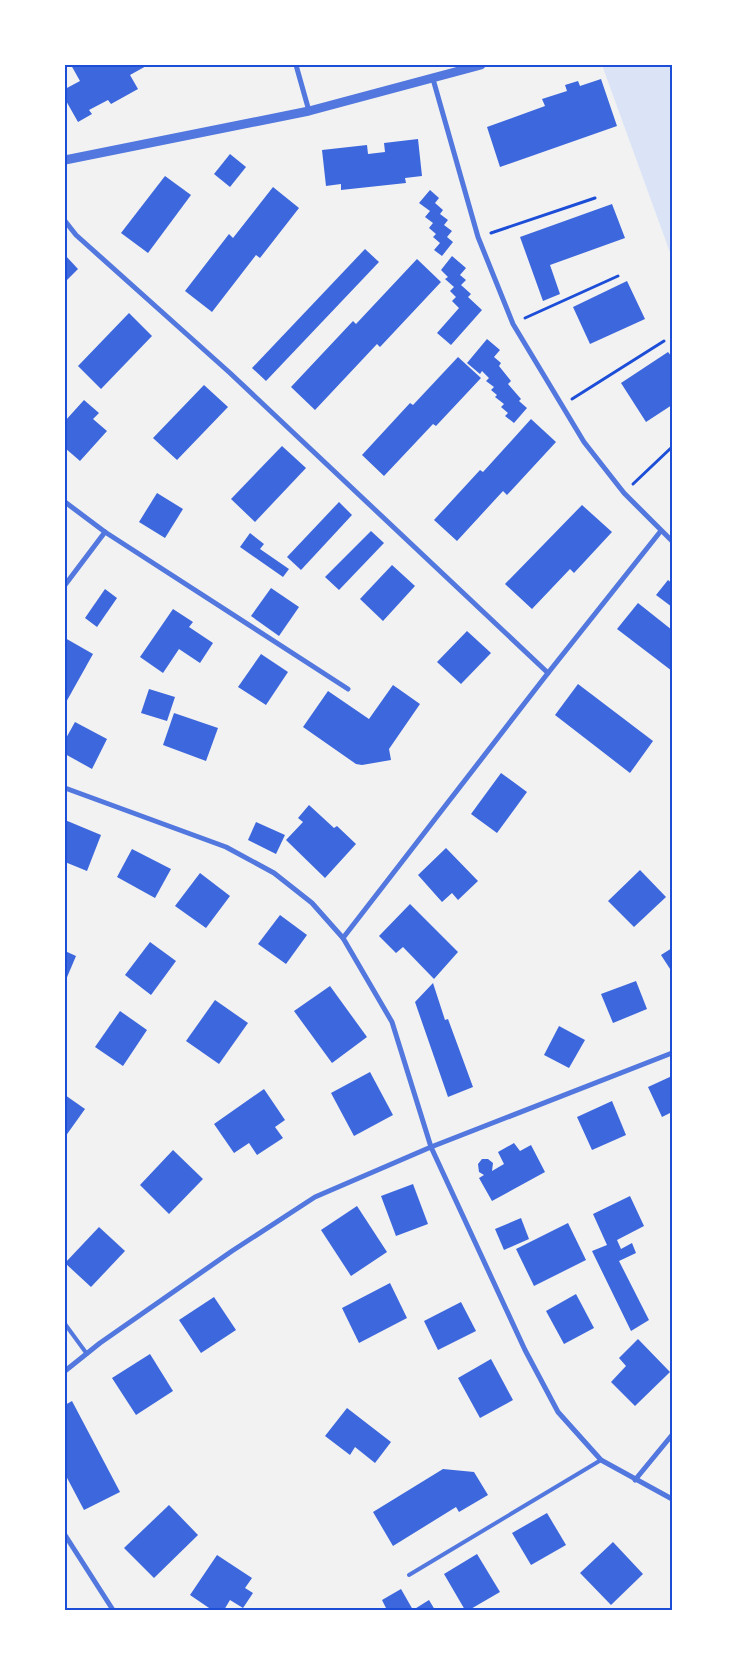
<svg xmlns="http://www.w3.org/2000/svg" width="737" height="1675" font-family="Figtree,sans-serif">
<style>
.green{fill:#dbe4f7}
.building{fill:#3d67dc}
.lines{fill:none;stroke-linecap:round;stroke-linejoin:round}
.path{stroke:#1d4ed8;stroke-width:3}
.service{stroke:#5277de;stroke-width:4}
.minor{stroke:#5277de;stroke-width:5}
.tertiary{stroke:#5277de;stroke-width:9}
.neatline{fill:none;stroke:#1d4ed8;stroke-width:2}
</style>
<rect width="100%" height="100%" fill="#f2f2f2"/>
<path class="green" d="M602,65H672V258Z"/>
<g class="building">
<path d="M71,65H148L130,75L138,89L111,104L108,100L89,110L92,114L78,122L65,99V89L80,81Z"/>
<path d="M601,79L617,126L500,167L487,127L545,106L542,99L567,91L565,85L578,81L580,86Z"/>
<path d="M418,139L422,176L405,178L406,183L341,190V184L326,186L322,150L367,145L368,154L385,152L384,143Z"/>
<path d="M230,154L246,167L230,187L214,174Z"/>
<path d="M165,176L191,195L148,253L121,233Z"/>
<path d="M273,187L299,208L260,258L256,255L212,312L185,291L229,234L233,238Z"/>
<path d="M430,190L439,198L435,203L443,210L440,214L448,220L444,225L452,231L447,237L453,242L442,256L434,250L440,243L433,237L436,234L429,228L433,223L425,217L430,211L419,203Z"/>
<path d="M612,204L625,238L550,265L560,294L543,301L520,237Z"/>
<path d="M365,249L379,262L266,381L252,368Z"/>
<path d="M65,255L78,269L65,282Z"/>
<path d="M452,256L466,268L460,275L466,280L461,285L471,294L468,297L482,310L451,345L437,333L459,308L452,301L456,297L450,291L454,287L445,279L448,277L441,270Z"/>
<path d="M417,259L441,282L380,347L377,344L315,410L291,387L353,321L356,324Z"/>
<path d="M627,281L645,319L590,344L573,307Z"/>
<path d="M129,313L152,336L101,389L78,366Z"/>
<path d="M487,339L500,350L494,357L501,363L499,366L511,381L508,384L521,399L519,401L527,408L514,423L505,416L508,413L501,407L504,404L495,397L497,395L491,390L494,387L486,381L489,378L482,371L480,374L467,363Z"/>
<path d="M668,352L672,357V405L646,422L621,383Z"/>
<path d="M458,357L481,378L436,426L433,424L384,476L362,455L410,403L413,405Z"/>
<path d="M204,385L228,407L177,460L153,438Z"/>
<path d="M84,400L99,413L93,419L107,431L80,461L65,448V421Z"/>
<path d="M531,419L556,442L507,495L503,491L457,541L434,520L480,470L483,472Z"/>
<path d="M282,446L306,468L255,522L231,499Z"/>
<path d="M157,493L183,509L165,538L139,522Z"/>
<path d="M339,502L352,515L301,570L287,557Z"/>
<path d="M582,505L612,532L574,573L570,569L532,609L505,584Z"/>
<path d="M371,531L384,543L339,590L325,577Z"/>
<path d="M250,533L264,544L260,549L289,569L283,577L240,547Z"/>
<path d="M392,565L415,586L383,621L360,599Z"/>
<path d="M668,580L672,583V607L656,595Z"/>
<path d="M271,588L299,607L279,636L251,616Z"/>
<path d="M105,589L117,598L97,627L85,618Z"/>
<path d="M638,603L672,630V671L617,629Z"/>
<path d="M173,609L193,622L189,627L213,643L200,663L179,649L163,673L140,657Z"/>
<path d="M467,631L491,653L461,684L437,662Z"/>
<path d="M65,638L93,654L65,704Z"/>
<path d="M261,654L288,672L266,705L238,687Z"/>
<path d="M578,684L653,741L630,773L555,715Z"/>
<path d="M393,685L420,704L389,749L391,760L362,765L356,764L303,727L328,691L369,719Z"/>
<path d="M149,689L175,697L167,721L141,713Z"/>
<path d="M174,713L218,728L206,761L163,745Z"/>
<path d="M75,722L107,739L92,769L65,754V740Z"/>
<path d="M501,773L527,792L497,833L471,814Z"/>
<path d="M309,805L334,828L337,826L356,844L325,878L286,840L303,822L298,818Z"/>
<path d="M65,820L101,835L87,871L65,862Z"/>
<path d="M256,822L285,835L276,854L248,840Z"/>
<path d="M446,848L478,881L458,900L452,893L442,902L418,875Z"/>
<path d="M132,849L171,869L155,898L117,877Z"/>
<path d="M640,870L666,897L634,927L608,901Z"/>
<path d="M200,873L230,896L206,928L175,906Z"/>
<path d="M410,904L458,952L434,979L403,947L396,953L379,936Z"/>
<path d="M280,915L307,935L286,964L258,944Z"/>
<path d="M150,942L176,961L151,995L125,975Z"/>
<path d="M672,948V972L661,955Z"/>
<path d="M65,951L76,956L65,982Z"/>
<path d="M636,981L647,1009L613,1023L601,994Z"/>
<path d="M433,983L445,1020L448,1019L473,1087L448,1097L415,1002Z"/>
<path d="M330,986L367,1037L332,1063L294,1011Z"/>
<path d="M215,1000L248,1023L219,1064L186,1041Z"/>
<path d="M120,1011L147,1030L123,1066L95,1047Z"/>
<path d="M559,1026L585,1040L569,1068L544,1055Z"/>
<path d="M370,1072L393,1115L354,1136L331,1093Z"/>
<path d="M672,1076V1112L662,1117L648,1087Z"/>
<path d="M264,1089L285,1120L275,1127L283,1138L257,1155L249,1143L234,1153L214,1124Z"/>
<path d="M65,1095L85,1109L65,1137Z"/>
<path d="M612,1101L626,1135L592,1150L577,1117Z"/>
<path d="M514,1143L520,1151L531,1145L545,1172L492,1201L479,1178L484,1175L479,1172L478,1164L482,1159H488L493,1163L492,1171L504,1164L498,1152Z"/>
<path d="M173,1150L203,1179L169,1214L140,1185Z"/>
<path d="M413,1184L428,1224L396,1236L381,1196Z"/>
<path d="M630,1196L644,1226L617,1240L621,1249L632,1243L636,1253L619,1261L649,1320L631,1331L592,1251L607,1245L593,1214Z"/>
<path d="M357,1206L387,1252L351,1276L321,1230Z"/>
<path d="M521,1218L529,1239L504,1250L495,1229Z"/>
<path d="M568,1223L586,1260L534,1286L516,1249Z"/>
<path d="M99,1227L125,1251L91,1287L65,1263Z"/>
<path d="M390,1283L407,1318L359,1343L342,1308Z"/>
<path d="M576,1294L594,1328L564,1344L546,1311Z"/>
<path d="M214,1297L236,1330L201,1353L179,1320Z"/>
<path d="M461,1302L476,1331L438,1350L424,1321Z"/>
<path d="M638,1339L670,1372L635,1406L611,1382L626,1366L619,1358Z"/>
<path d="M150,1354L173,1391L136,1415L112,1378Z"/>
<path d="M491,1359L513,1400L480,1418L458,1378Z"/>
<path d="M72,1401L120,1492L84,1510L65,1474V1405Z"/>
<path d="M347,1408L391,1442L375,1463L355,1447L350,1455L325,1436Z"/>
<path d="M443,1469L474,1472L488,1495L459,1512L456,1507L393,1546L373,1512Z"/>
<path d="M169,1505L198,1535L154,1578L124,1548Z"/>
<path d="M547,1513L566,1545L531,1565L512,1533Z"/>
<path d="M613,1542L643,1574L611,1605L580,1573Z"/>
<path d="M477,1554L500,1592L469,1610H465L444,1574Z"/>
<path d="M217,1555L252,1578L245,1588L253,1593L243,1608L230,1600L224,1610H212L190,1595Z"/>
<path d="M401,1589L413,1610L429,1600L435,1610H387L382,1600Z"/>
</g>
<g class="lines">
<g class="path">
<path d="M491,233L595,198"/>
<path d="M525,318L618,276"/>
<path d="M572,399L664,341"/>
<path d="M633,484L672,447"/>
</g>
<g class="service">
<path d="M65,1324L87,1354"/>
<path d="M409,1575L601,1460"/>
</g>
<g class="minor">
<path d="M296,65L309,111"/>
<path d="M433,79L478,237L513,324L584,442L624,493L672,541"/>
<path d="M65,221L76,235L230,373L548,673"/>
<path d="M65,502L105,532L348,689"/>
<path d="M65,585L105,532"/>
<path d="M65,788L226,847L274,873L312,903L343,938L392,1022L431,1147L525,1350L558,1412L601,1460L672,1499"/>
<path d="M343,938L548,673L660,532"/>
<path d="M65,1371L100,1343L232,1251L315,1197L431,1147L672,1053"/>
<path d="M635,1480L672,1435"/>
<path d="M65,1535L113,1610"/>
</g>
<path class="tertiary" d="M65,160L309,111L481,65"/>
</g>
<rect width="737" height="1675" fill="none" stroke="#ffffff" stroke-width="132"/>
<rect x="66" y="66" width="605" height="1543" class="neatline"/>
</svg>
